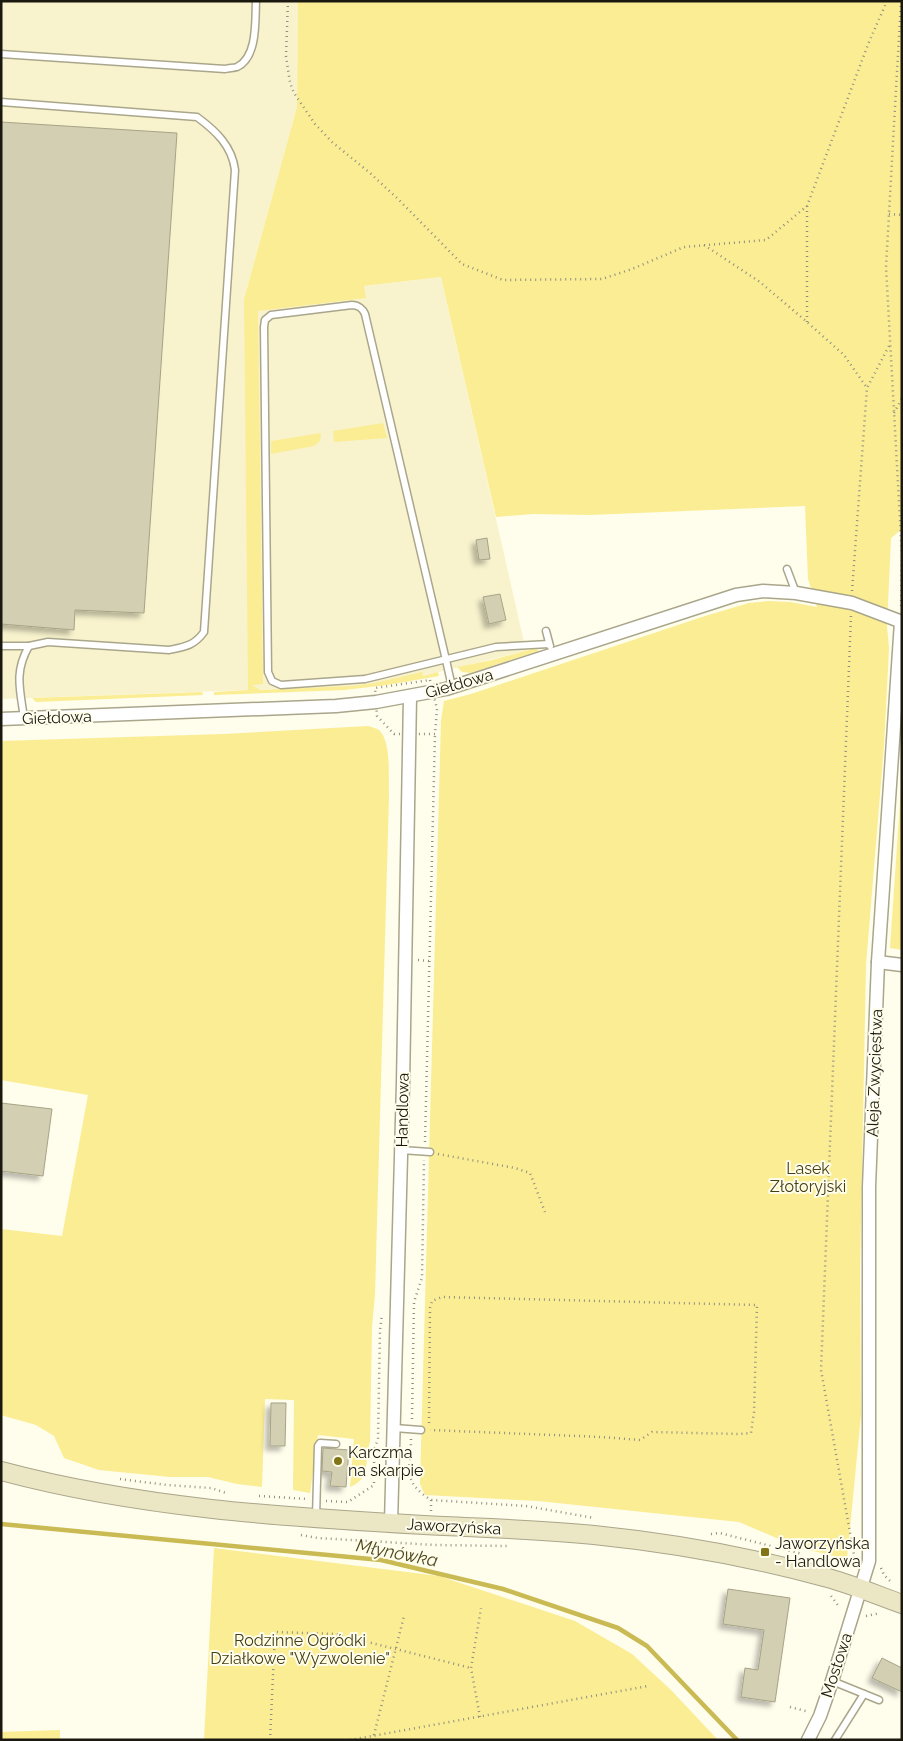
<svg xmlns="http://www.w3.org/2000/svg" width="903" height="1741" viewBox="0 0 903 1741" font-family="Raleway,sans-serif">
<style>
.built{fill:#f8f3cd}
.green{fill:#fbed93}
.lines{fill:none;stroke-linecap:round;stroke-linejoin:round}
.stream{stroke:#c9ba53;stroke-width:4.5}
.building{fill:#d3cfb2;stroke:#a7a387;filter:url(#shadow)}
.lane-casing{stroke:#aaa68b;stroke-width:9}
.street-casing{stroke:#aaa68b;stroke-width:15}
.secondary-casing{stroke:#aaa68b;stroke-width:20}
.path{stroke:#918f81;stroke-width:2.5;stroke-dasharray:1 4;stroke-linecap:butt}
.lane{stroke:#fff;stroke-width:6}
.street{stroke:#fff;stroke-width:12}
.secondary{stroke:#ebe6c3;stroke-width:18}
.poi-dot{fill:#827518;stroke:#fffdeb;stroke-width:2}
.labels{text-anchor:middle;stroke-width:4;stroke-linejoin:round;paint-order:stroke}
.street-label{font-size:16px;fill:#1b190f;stroke:#fffdeb}
.park-label{font-size:16px;fill:#443e13;stroke:#fffdeb}
.poi-label{font-size:16px;fill:#1b190f;stroke:#fffdeb;text-anchor:start}
.water-label{font-size:18px;font-style:italic;fill:#4f491e;stroke:#fffdeb}
</style>
<defs>
<filter id="shadow"><feDropShadow dx="-4.5" dy="4.5" stdDeviation="2.5" flood-color="#0004"/></filter>
</defs>
<rect width="100%" height="100%" fill="#fffdeb"/>
<polygon class="built" points="1,1 298,1 297,107 244,299 247,300 441,277 526,651 401,681 362,686 322,689 248,690 1,699"/>
<g class="green">
<polygon points="298,1 902,1 902,529 891,538 887,626 889,648 884,746 866,965 860,1271 861,1415 847,1559 800,1548 739,1522 538,1501 425,1495 420,1484 441,721 444,701 471,694 705,616 749,603 768,601 790,602 817,607 808,579 805,506 590,515 533,514 496,517 441,277 364,286 366,298 258,311 263,684 252,685 260,690 352,686 375,683 422,672 423,676 438,672 439,676 387,685 344,690 214,695 214,692 248,690 244,299 297,107"/>
<polygon points="383,423 387,438 334,442 333,431"/>
<polygon points="321,433 320,441 314,446 271,454 271,441"/>
<polygon points="536,648 539,651 470,673 462,672 457,667 492,660"/>
<polygon points="202,692 203,695 36,702 32,698"/>
<path d="M368,726C371,727 376,728 379,730C392,742 388,779 389,796L375,1294L372,1327L370,1442C364,1460 372,1478 350,1487L354,1439L318,1435L310,1493L293,1490L294,1400L265,1399L262,1487L237,1484L208,1477H170L99,1470L64,1458L54,1436L36,1425L1,1415V1229L62,1236L88,1095L1,1080V741L223,734Z"/>
<polygon points="902,773 902,950 890,948"/>
<polygon points="214,1548 439,1576 575,1621 632,1654 671,1690 718,1740 204,1740"/>
<polygon points="60,1730 60,1740 1,1740 1,1732"/>
</g>
<g class="lines">
<polyline class="stream" points="1,1524 381,1560 503,1589 618,1628 647,1646 737,1740"/>
</g>
<g class="building">
<polygon points="1,122 177,133 144,613 75,610 74,630 1,624"/>
<polygon points="487,538 490,559 479,560 476,540"/>
<polygon points="500,594 506,620 489,624 483,597"/>
<polygon points="1,1103 52,1109 43,1176 1,1171"/>
<polygon points="271,1403 286,1403 285,1446 270,1446"/>
<polygon points="323,1448 349,1450 346,1487 330,1486 332,1472 322,1471"/>
<polygon points="728,1589 790,1598 775,1702 741,1697 745,1668 758,1670 764,1630 723,1624"/>
<polygon points="882,1658 902,1668 902,1692 872,1678"/>
</g>
<g class="lines">
<defs>
<g id="lane">
<path d="M1,54L225,69C229,68 234,68 237,67C258,57 255,20 256,1"/>
<path d="M1,102L197,117C216,131 232,146 235,170L204,632C194,646 184,647 169,650L48,642L29,646C14,672 20,689 24,718"/>
<polyline points="787,569 796,593"/>
<polyline points="546,631 550,646"/>
<polyline points="1,646 29,646"/>
<path d="M452,687L446,660L365,314C363,309 358,305 352,305L271,315L265,320L264,327L268,672L272,681L281,685L365,679L496,647L549,644"/>
<polyline points="401,1150 430,1152"/>
<polyline points="394,1428 421,1430"/>
<polyline points="316,1517 318,1446 320,1443 336,1444"/>
<polyline points="832,1681 879,1700"/>
<polyline points="835,1740 864,1694"/>
</g>
<g id="street">
<polyline points="1,719 336,706 376,702 446,689 736,595 763,591 796,593 852,603 902,622"/>
<polyline points="878,962 902,965"/>
<polyline points="391,1523 403,1083 410,697"/>
<polyline points="808,1740 820,1716 832,1681 869,1561 869,1187 878,962 901,622"/>
</g>
<path id="secondary" d="M1,1471C139,1508 282,1517 424,1525C481,1528 537,1529 594,1535C673,1543 751,1557 828,1578C853,1585 877,1595 902,1604"/>
</defs>
<use href="#lane" class="lane-casing"/>
<use href="#street" class="street-casing"/>
<use href="#secondary" class="secondary-casing"/>
<g class="path">
<polyline points="288,1 286,56 290,83 294,93 315,124 332,142 370,173 398,199 462,264 503,280 602,279 632,269 684,247 766,240 807,206 869,42 887,1"/>
<polyline points="901,1 886,267 902,556 901,609"/>
<polyline points="889,214 902,215"/>
<polyline points="704,245 760,282 807,322 844,355 867,388"/>
<polyline points="807,322 807,206"/>
<polyline points="894,413 902,398"/>
<polyline points="852,591 867,388 889,346"/>
<polyline points="851,616 821,1370 854,1555"/>
<polygon points="430,680 437,709 435,734 394,734 377,716 375,688"/>
<polyline points="418,960 429,961"/>
<polyline points="425,1142 435,734"/>
<polyline points="438,1154 515,1168 530,1173 545,1212"/>
<polyline points="412,1419 414,1302 422,1278 424,1160"/>
<polyline points="429,1423 430,1308 432,1301 442,1297 757,1305 754,1412 751,1433 739,1434 652,1432 640,1440 602,1437 430,1430"/>
<path d="M411,1439C411,1469 401,1481 431,1500L526,1506L594,1518"/>
<polyline points="120,1479 167,1485 211,1488 226,1493"/>
<polyline points="259,1496 308,1499"/>
<polyline points="326,1501 348,1502 374,1485 374,1450 378,1439 380,1330 382,1314"/>
<polyline points="431,1511 431,1500"/>
<polyline points="711,1534 720,1533 802,1554"/>
<polyline points="301,1535 318,1538 435,1545 507,1546"/>
<polyline points="881,1568 884,1575 890,1581"/>
<polyline points="831,1596 840,1608"/>
<polyline points="866,1616 880,1613"/>
<polyline points="790,1707 809,1712"/>
<polyline points="480,1717 471,1668 481,1608"/>
<polyline points="270,1740 275,1632 336,1634 471,1668"/>
<polyline points="350,1740 648,1686"/>
<polyline points="375,1740 374,1735 404,1616"/>
</g>
<use href="#lane" class="lane"/>
<use href="#street" class="street"/>
<use href="#secondary" class="secondary"/>
</g>
<g class="poi-dot">
<circle cx="338" cy="1461" r="5"/>
<rect x="760" y="1547" width="10" height="10" rx="2.5"/>
</g>
<g class="labels">
<g class="street-label">
<text transform="translate(459 683) rotate(-16)" y="6">Giełdowa</text>
<text transform="translate(57 717) rotate(-2)" y="6">Giełdowa</text>
<text transform="translate(874 1073) rotate(-88)" y="6">Aleja Zwycięstwa</text>
<text transform="translate(402 1110) rotate(-89)" y="6">Handlowa</text>
<text transform="translate(454 1526) rotate(3)" y="6">Jaworzyńska</text>
<text transform="translate(836 1665) rotate(-72)" y="6">Mostowa</text>
</g>
<g class="park-label">
<text x="808" y="1174">Lasek<tspan x="808" dy="18">Złotoryjski</tspan></text>
<text x="300" y="1646">Rodzinne Ogródki<tspan x="300" dy="18">Działkowe "Wyzwolenie"</tspan></text>
</g>
<g class="poi-label">
<text x="348" y="1458">Karczma<tspan x="348" dy="18">na skarpie</tspan></text>
<text x="775" y="1549">Jaworzyńska<tspan x="775" dy="18">- Handlowa</tspan></text>
</g>
<g class="water-label">
<text transform="translate(397 1553) rotate(11)" y="6">Młynówka</text>
</g>
</g>
<rect width="903" height="1741" fill="none" stroke="#1b190f" stroke-width="5"/>
</svg>
